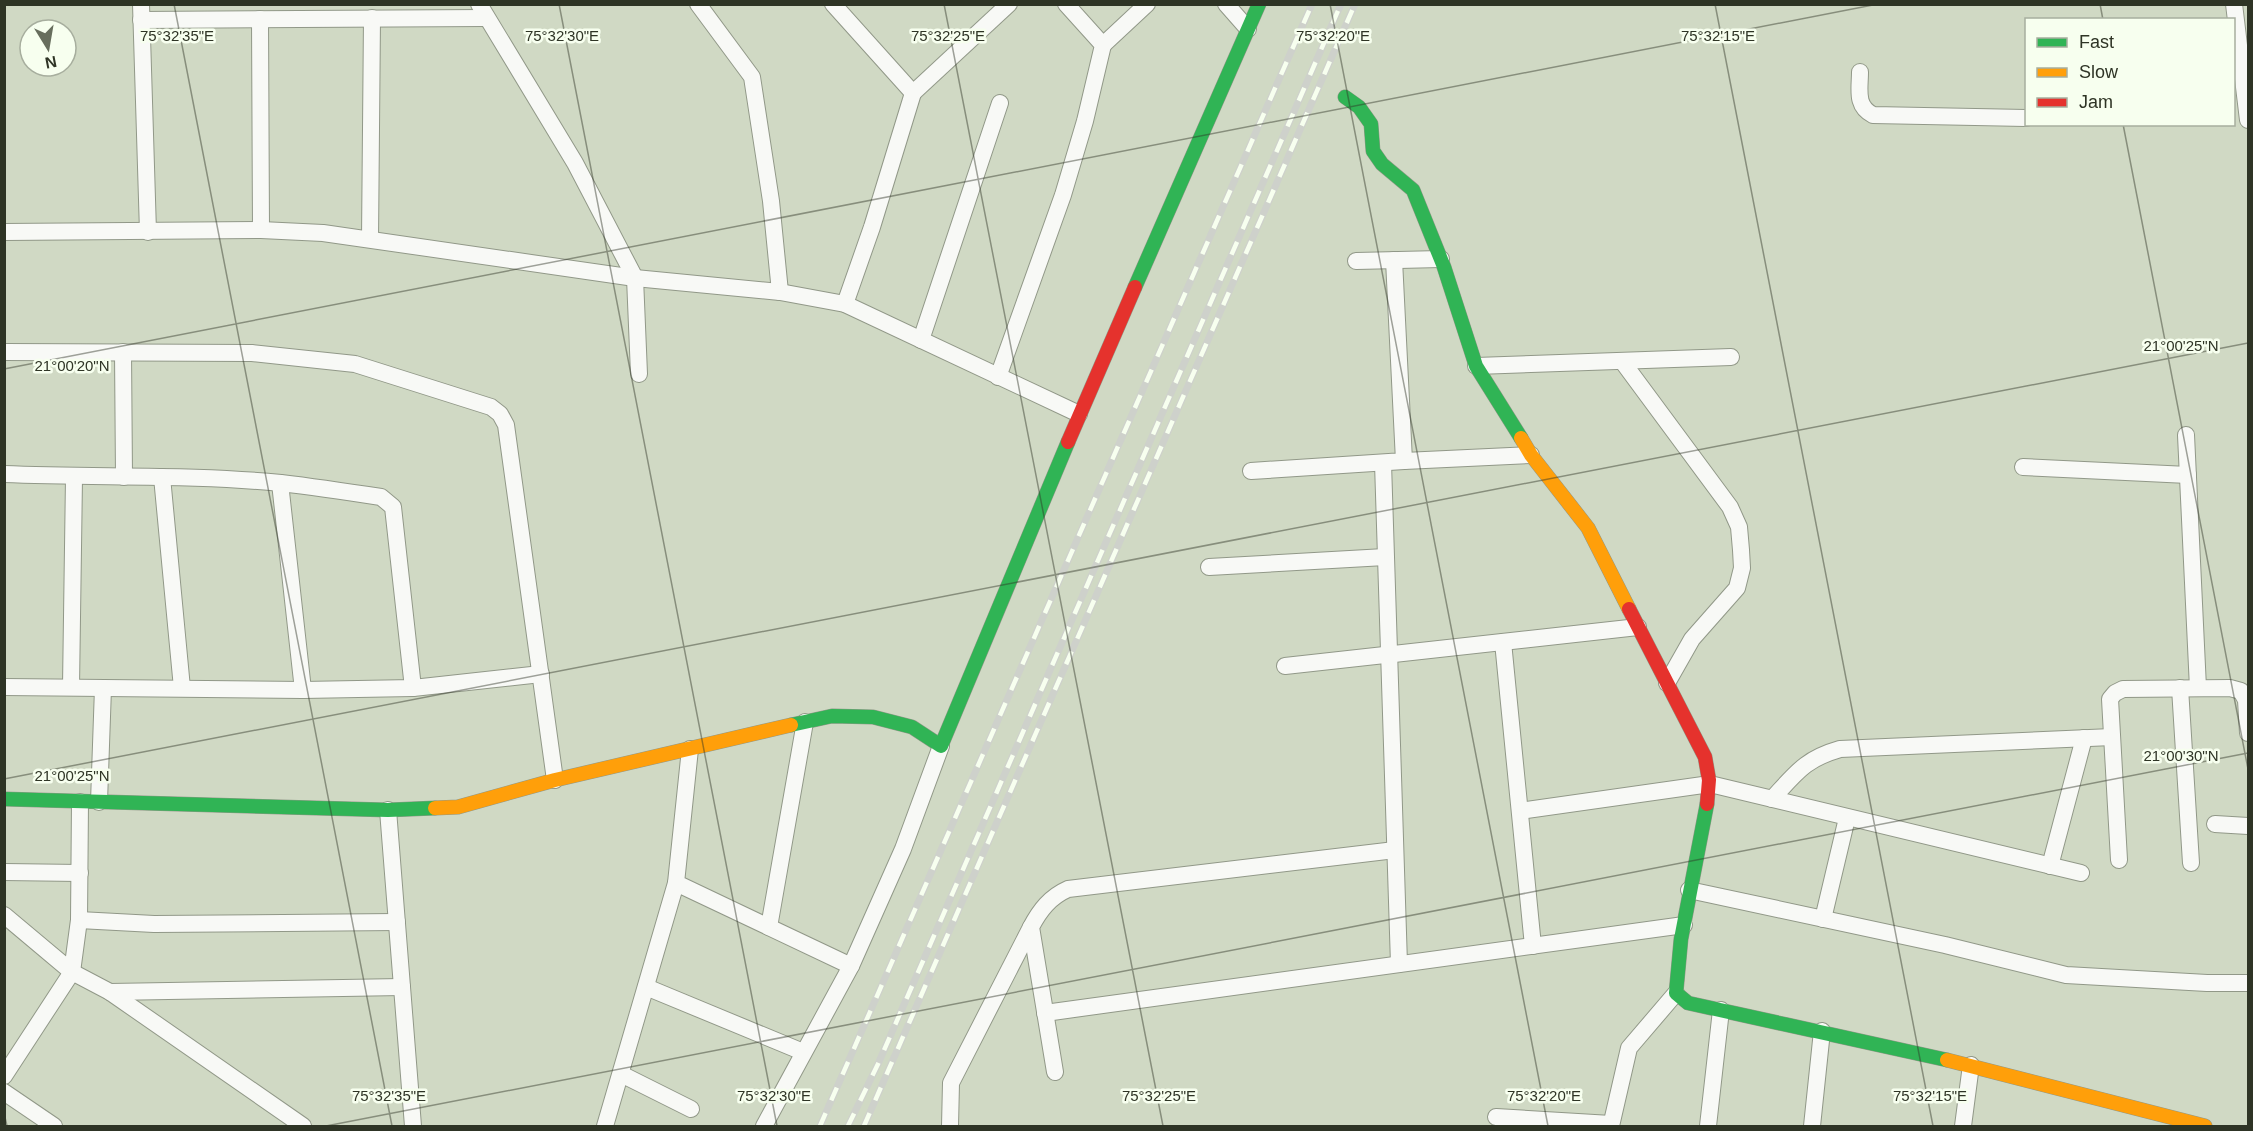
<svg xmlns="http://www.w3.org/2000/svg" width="2253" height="1131" viewBox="0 0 2253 1131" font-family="Arial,sans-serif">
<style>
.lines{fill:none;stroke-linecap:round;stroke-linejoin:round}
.street-casing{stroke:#919888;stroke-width:18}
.fast-casing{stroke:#919888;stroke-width:15}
.slow-casing{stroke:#919888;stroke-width:15}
.jam-casing{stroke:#919888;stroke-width:15}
.street{stroke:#f8f9f6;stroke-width:16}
.fast{stroke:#30b455;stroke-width:14}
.slow{stroke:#ff9f0a;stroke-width:14}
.jam{stroke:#e5322d;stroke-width:14}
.rail-casing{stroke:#ced1cb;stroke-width:7}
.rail{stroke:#f7ffef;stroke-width:4.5;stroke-dasharray:14;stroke-linecap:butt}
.ticks{fill:none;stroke:#2e3425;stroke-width:1.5;stroke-opacity:0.45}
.ticks-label{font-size:15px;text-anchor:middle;fill:#2e3425;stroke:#f7ffef;stroke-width:5;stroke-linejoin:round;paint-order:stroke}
</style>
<rect width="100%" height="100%" fill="#d0d9c4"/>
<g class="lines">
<defs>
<g id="street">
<polyline points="141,4 148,232"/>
<polyline points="479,4 575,163 635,278 639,374"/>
<polyline points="698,4 752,77 771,201 780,292"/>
<polyline points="833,4 913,93 872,227 845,304"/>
<polyline points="1226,4 1248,29"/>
<polyline points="2234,4 2248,120"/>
<polyline points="260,19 261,230"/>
<polyline points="141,20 486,18"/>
<polyline points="1103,45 1147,4"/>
<path d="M1860,72C1860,89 1855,106 1873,115L2026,118"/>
<polyline points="913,93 1009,4"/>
<polyline points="4,232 261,230 323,233 635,278 780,292 845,304 1079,414"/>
<polyline points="370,239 372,18"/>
<polyline points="1356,261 1441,259"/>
<polyline points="921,340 1000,103"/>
<polyline points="4,352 252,353 355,364 491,407 500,414 506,425 555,780"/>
<polyline points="123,352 124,477"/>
<polyline points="1622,361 1730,507 1739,527 1741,550 1742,568 1737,588 1692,639 1667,683"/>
<polyline points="1476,366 1731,357"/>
<polyline points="998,377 1063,195 1085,121 1103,45 1066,4"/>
<polyline points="2186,435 2198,688"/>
<polyline points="1404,461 1531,455"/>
<polyline points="1383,463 1399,964"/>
<polyline points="2023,467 2188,475"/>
<polyline points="1251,471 1404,461 1394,260"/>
<path d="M4,474C96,478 189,474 281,483C314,487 348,492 381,497L393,507L413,688"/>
<polyline points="162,477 182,688"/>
<polyline points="280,483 303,690"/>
<polyline points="1209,567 1385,557"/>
<polyline points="1503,642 1533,946"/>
<polyline points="1285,666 1638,627"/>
<polyline points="4,687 303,690 413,688 541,674"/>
<polyline points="71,687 74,478"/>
<polyline points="2180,688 2191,863"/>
<polyline points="690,749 676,883 851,966"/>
<path d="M1772,799C1796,773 1805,759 1840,749L2112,737"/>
<polyline points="99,802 103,688"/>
<polyline points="388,810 413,1126"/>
<polyline points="1520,811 1710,784 2081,873"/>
<polyline points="2215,824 2248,826"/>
<polyline points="2119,860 2110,699 2115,693 2123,689 2230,688 2241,691 2246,700 2248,733"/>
<polyline points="2050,866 2084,738"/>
<polyline points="4,872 80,873"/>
<polyline points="1689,890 1945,945 2066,975 2207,983 2248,983"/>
<polyline points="4,915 72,972 110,992 303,1126"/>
<polyline points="1823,919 1847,818"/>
<polyline points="79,920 154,924 397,922"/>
<polyline points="769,927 805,722"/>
<polyline points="646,987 803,1052"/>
<polyline points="110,992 402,987"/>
<polyline points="1045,1013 1684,925"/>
<path d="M1055,1072L1031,927C1040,910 1050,897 1068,889L1395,850"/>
<polyline points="621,1074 691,1109"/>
<polyline points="4,1076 72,972 79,920 80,802"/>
<polyline points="4,1092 54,1126"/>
<polyline points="1496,1117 1611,1124"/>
<polyline points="605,1126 676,883"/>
<polyline points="764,1126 851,966 903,849 941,746"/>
<polyline points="950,1126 951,1083 1031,927"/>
<polyline points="1611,1126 1629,1048 1676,993"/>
<polyline points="1708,1126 1721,1010"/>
<polyline points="1812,1126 1822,1031"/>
<polyline points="1963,1126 1971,1065"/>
</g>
<g id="fast">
<polyline points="1345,97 1359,107 1371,124 1373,151 1382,164 1413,190 1444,267 1476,366 1521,438"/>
<polyline points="1135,287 1259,4"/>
<polyline points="791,725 832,716 873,717 912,727 941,746 1068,442"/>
<polyline points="4,799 388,810 435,808"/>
<polyline points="1707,804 1681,939 1676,993 1688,1003 1947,1060"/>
</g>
<g id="slow">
<polyline points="1521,438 1531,455 1588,528 1629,609"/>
<polyline points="435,808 458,807 555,780 791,725"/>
<polyline points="1947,1060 2205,1126"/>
</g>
<g id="jam">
<polyline points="1068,442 1135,287"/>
<polyline points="1629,609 1705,757 1709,780 1707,804"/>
</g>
</defs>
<use href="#street" class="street-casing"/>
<use href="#fast" class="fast-casing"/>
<use href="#slow" class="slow-casing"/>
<use href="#jam" class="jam-casing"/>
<use href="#street" class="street"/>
<use href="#fast" class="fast"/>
<use href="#slow" class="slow"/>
<use href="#jam" class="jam"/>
<defs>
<g id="rail">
<polyline points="820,1126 1312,4"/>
<polyline points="848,1126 878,1064 1341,4"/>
<polyline points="864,1126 1355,4"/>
</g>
</defs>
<use href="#rail" class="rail-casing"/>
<use href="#rail" class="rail"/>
</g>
<path class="ticks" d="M174,4L392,1126M559,4L777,1126M944,4L1163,1126M1330,4L1548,1126M1715,4L1933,1126M2100,4L2103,20M2123,124L2248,769M4,369L1878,4M4,779L2248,343M4,1113L7,1126M326,1126L2248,753"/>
<g class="ticks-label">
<text x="177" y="41">75°32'35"E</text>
<text x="562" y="41">75°32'30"E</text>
<text x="948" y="41">75°32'25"E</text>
<text x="1333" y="41">75°32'20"E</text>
<text x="1718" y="41">75°32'15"E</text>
<text x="2181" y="351">21°00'25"N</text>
<text x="72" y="371">21°00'20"N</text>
<text x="2181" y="761">21°00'30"N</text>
<text x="72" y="781">21°00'25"N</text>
<text x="389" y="1101">75°32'35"E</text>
<text x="774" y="1101">75°32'30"E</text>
<text x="1159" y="1101">75°32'25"E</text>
<text x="1544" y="1101">75°32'20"E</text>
<text x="1930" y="1101">75°32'15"E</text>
</g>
<rect width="2253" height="1131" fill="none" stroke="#2e3425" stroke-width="12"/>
<rect x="2025" y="18" width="210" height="108" fill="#f7ffef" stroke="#a7ae9e" stroke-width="1.5"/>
<rect x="2037" y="38" width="30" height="9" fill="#30b455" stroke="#a7ae9e" stroke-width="1.5"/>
<text x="2079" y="48" font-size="18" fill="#2e3425">Fast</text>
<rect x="2037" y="68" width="30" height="9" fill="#ff9f0a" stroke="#a7ae9e" stroke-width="1.5"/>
<text x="2079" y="78" font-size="18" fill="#2e3425">Slow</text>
<rect x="2037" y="98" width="30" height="9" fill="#e5322d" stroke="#a7ae9e" stroke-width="1.5"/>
<text x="2079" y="108" font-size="18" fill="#2e3425">Jam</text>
<g transform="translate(48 48) rotate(169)"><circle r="28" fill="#f7ffef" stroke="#a7ae9e" stroke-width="1.5"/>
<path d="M0-4.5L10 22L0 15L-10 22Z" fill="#676e5d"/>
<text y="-9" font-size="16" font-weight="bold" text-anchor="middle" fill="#2e3425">N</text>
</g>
</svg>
